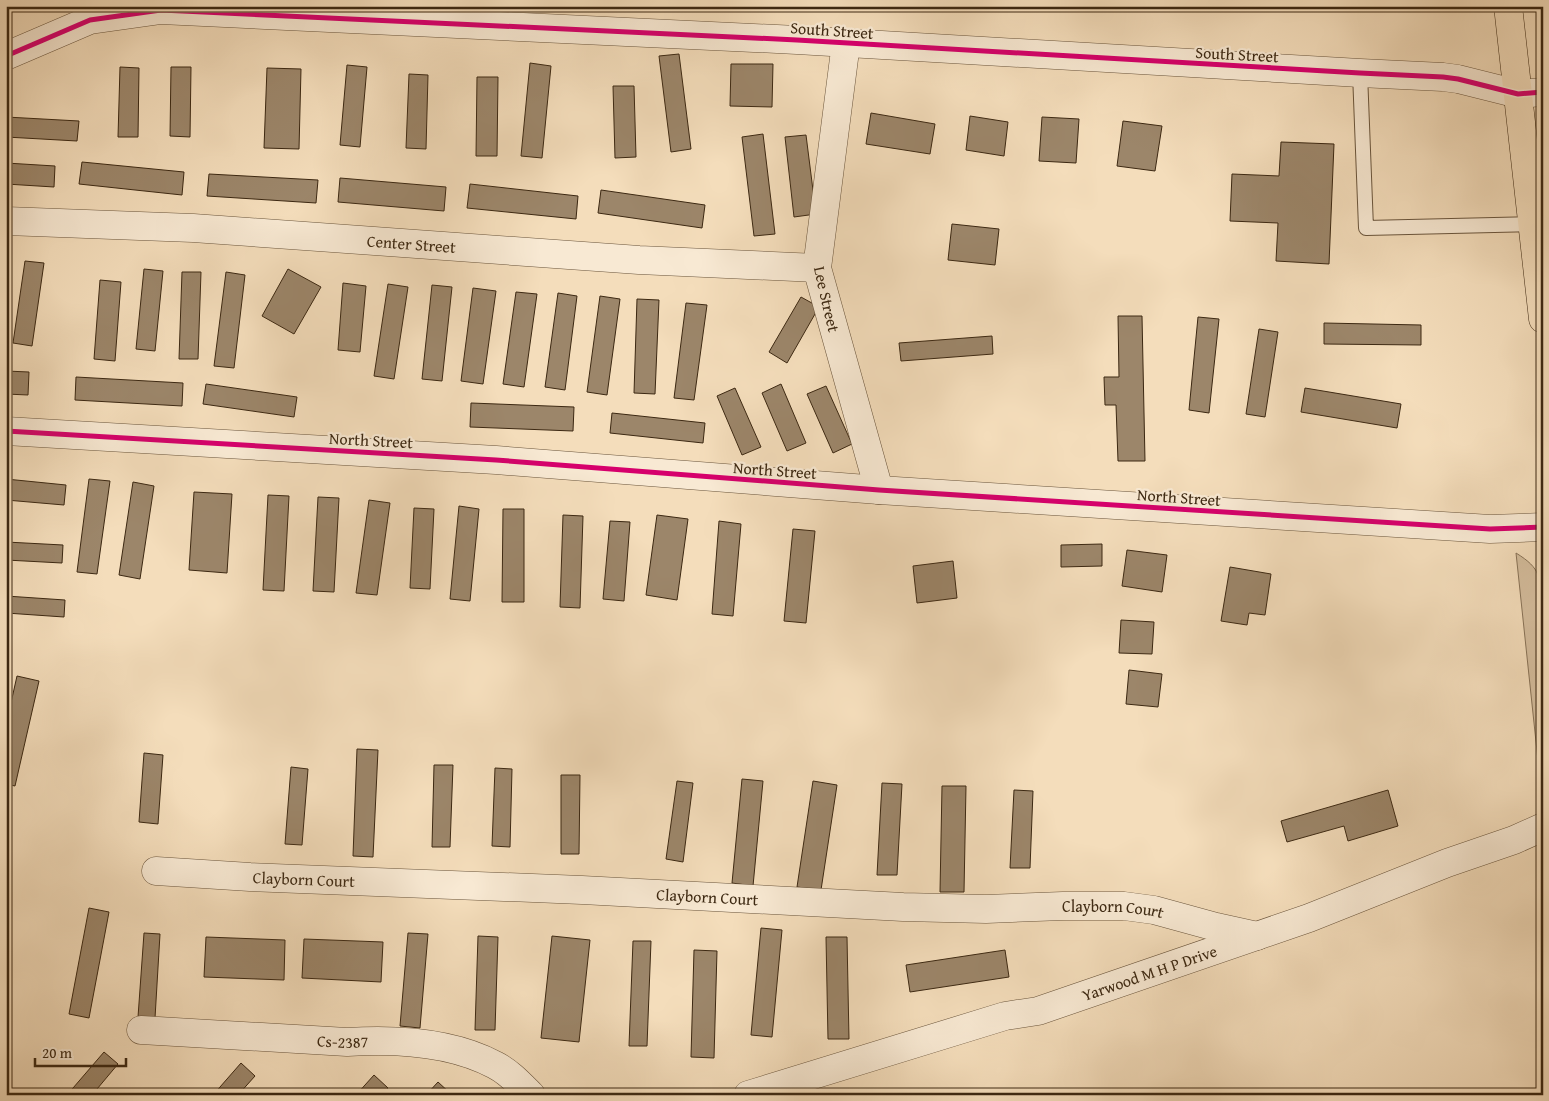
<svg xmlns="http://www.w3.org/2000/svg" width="1549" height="1101" viewBox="0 0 1549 1101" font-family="'Gentium Book Plus',serif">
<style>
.green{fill:#d5be9e;stroke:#887358}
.building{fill:#9c866a;stroke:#3c2812}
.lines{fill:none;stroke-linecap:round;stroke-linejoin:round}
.service-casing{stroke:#6a553c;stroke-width:16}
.minor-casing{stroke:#6a553c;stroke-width:29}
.trunk-casing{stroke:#3c2812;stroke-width:29}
.service{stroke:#f8e9d3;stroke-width:14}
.minor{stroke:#f8e9d3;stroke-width:28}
.trunk{stroke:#f4ddbb;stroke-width:28}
.cycleway-casing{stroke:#f8e9d3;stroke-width:8}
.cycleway{stroke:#d6006c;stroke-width:5}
.labels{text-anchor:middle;stroke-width:4.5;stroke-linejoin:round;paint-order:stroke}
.street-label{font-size:16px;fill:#3c2812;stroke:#f8e9d3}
</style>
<rect width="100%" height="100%" fill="#f4ddbb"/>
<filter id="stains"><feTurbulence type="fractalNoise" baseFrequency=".004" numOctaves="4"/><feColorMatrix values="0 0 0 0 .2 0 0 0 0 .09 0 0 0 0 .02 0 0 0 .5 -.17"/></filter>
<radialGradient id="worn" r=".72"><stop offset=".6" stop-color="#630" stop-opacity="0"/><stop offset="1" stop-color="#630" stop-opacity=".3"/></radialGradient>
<path class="green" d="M1516,553C1542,569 1539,577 1543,604V809L1540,811L1541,789Z"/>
<g class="building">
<polygon points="679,54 691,149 671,152 659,56"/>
<polygon points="530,63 551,66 542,158 521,156"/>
<polygon points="731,64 773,64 772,107 730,106"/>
<polygon points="347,65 367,67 360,147 340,145"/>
<polygon points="120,67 139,68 138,137 118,137"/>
<polygon points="171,67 191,67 190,137 170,136"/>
<polygon points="267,68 301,69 299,149 264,148"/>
<polygon points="409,74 428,75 426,149 406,148"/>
<polygon points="477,77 498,77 497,156 476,156"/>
<polygon points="613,86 634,86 636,157 615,158"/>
<polygon points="871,113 935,124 930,154 866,144"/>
<polygon points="970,116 1008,122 1004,156 966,150"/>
<polygon points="6,117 79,121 77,141 6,137"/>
<polygon points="1042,117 1079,119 1076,163 1039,161"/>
<polygon points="1123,121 1162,126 1155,171 1117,166"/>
<polygon points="763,134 775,234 754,236 742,137"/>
<polygon points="806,135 816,214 794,217 785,137"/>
<polygon points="1281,142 1334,144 1329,264 1276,261 1278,223 1230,221 1232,174 1279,176"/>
<polygon points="82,162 184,172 182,195 79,184"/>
<polygon points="6,163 55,166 54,187 6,184"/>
<polygon points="209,174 318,180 316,203 207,196"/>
<polygon points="340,178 446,187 444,211 338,202"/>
<polygon points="470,184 578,196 576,219 467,208"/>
<polygon points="601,190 705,205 702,228 598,213"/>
<polygon points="952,224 999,229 995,265 948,260"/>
<polygon points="25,261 44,263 32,346 13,343"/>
<polygon points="144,269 163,271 155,351 136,349"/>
<polygon points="288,269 321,287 294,334 262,316"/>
<polygon points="182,272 201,272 198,359 179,359"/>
<polygon points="226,272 245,275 234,368 214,366"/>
<polygon points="100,280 121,282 115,361 94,359"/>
<polygon points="343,283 366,286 360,352 338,350"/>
<polygon points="388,284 408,287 394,379 374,376"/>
<polygon points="432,285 452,287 442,381 422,379"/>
<polygon points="473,288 496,291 483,384 461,381"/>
<polygon points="516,292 537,294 524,387 503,384"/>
<polygon points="558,293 577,296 565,390 545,387"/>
<polygon points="600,296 620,299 607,395 587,392"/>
<polygon points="801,297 819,307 787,363 769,352"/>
<polygon points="637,299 659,300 655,394 634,393"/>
<polygon points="686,303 707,305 694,400 674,398"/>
<polygon points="1118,316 1142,316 1145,461 1118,461 1116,405 1105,405 1104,377 1119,377"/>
<polygon points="1198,317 1219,319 1209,413 1189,410"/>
<polygon points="1324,323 1421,325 1421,345 1324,344"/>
<polygon points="1259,329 1278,332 1265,417 1246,414"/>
<polygon points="992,336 993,354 901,361 899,343"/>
<polygon points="6,371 29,372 28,395 6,394"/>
<polygon points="76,377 183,383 182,406 75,400"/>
<polygon points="206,384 297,397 294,417 203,404"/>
<polygon points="781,384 806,443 787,451 762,393"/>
<polygon points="826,386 852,444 833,453 807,394"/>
<polygon points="735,388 761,447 742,455 717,396"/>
<polygon points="1305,388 1401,404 1397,428 1301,412"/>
<polygon points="471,403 574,407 573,431 470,427"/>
<polygon points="612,413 705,423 703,443 610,433"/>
<polygon points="6,479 66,485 64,505 6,500"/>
<polygon points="89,479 110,481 97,574 77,572"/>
<polygon points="133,482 154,486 140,579 119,575"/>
<polygon points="194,492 232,494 227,573 189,570"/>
<polygon points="268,495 289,496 284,591 263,590"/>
<polygon points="318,497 339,498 334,592 313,591"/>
<polygon points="369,500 390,503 377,595 356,593"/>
<polygon points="459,506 479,509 470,601 450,599"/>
<polygon points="414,508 434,509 430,589 410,588"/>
<polygon points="503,509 524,509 524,602 502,602"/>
<polygon points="563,515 583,516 580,608 560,607"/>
<polygon points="657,515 688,519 677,600 646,595"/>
<polygon points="610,521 630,522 624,601 603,599"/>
<polygon points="719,521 741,524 733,616 712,614"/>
<polygon points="793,529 815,531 806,623 784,621"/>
<polygon points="6,542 63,545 62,563 6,560"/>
<polygon points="1102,544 1102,566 1061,567 1061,545"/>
<polygon points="1127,550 1167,555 1162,592 1122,586"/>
<polygon points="953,561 957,598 917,603 913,566"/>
<polygon points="1230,567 1271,574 1265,615 1249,613 1247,625 1221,621"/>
<polygon points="6,596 65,600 64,617 6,613"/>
<polygon points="1121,620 1154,622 1152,654 1119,653"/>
<polygon points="1129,670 1162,674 1158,707 1126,704"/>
<polygon points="17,676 39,681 15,786 6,784 6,725"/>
<polygon points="357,749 378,750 373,857 353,856"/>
<polygon points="144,753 163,755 158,824 139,822"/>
<polygon points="434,765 453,765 450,847 432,847"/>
<polygon points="291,767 308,769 302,845 285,844"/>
<polygon points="495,768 512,769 510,847 492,846"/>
<polygon points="561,775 580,775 579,854 561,854"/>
<polygon points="742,779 763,781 753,886 732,883"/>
<polygon points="677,781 693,783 683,862 666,859"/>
<polygon points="813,781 837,785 821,890 797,887"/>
<polygon points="882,783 902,784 897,875 877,875"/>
<polygon points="942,786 966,786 964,892 940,892"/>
<polygon points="1014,790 1033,791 1030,868 1010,868"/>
<polygon points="1388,790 1398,826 1348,841 1344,826 1287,842 1281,821"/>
<polygon points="89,908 109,912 89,1018 69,1014"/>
<polygon points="761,928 782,930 772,1037 751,1035"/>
<polygon points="144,933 160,934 155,1018 138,1017"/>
<polygon points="408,933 428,934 420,1028 400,1026"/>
<polygon points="478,936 498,937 495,1030 475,1030"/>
<polygon points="552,936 590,940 579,1042 541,1038"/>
<polygon points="206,937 285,940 284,980 204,977"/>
<polygon points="826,937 847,937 849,1039 828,1039"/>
<polygon points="304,939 383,942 381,982 302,978"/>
<polygon points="633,941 651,941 647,1046 629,1046"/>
<polygon points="694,950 717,951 714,1058 691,1057"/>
<polygon points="1005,950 1009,977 910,992 906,965"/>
<polygon points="104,1052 118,1064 92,1095 67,1095"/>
<polygon points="241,1063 255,1076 238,1095 213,1095"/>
<polygon points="374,1075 388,1088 382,1095 356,1095"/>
<polygon points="438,1082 451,1094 450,1095 426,1095"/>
</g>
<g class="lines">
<defs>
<polyline id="service" points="1360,73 1366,228 1532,224"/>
<g id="minor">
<polyline points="846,43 817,268 879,490"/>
<polyline points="6,56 90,20 161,10 797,40 1360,73 1443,77 1458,79 1518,94 1543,92"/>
<path id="s1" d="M6,221L193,228L639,260L817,268"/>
<polyline points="6,431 496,460 879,490 1490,529 1543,527"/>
<path id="s2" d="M156,871L250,877L582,890L903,907L986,909L1063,906H1124L1154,910L1216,927L1257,936"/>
<path id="s3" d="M141,1030L347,1042C394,1039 452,1042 495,1065C509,1072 520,1084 531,1095"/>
<path id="s4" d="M748,1095L1005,1016L1038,1011L1309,918L1447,863L1514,840L1543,827"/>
</g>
<polyline id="trunk" points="1508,6 1543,319"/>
</defs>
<use href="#service" class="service-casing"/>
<use href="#minor" class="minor-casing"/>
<use href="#trunk" class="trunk-casing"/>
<use href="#service" class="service"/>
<use href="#minor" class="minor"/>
<use href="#trunk" class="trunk"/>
<defs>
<g id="cycleway">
<polyline points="6,56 90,20 161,10 797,40 1360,73 1443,77 1458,79 1518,94 1543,92"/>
<polyline points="6,431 496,460 879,490 1490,529 1543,527"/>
</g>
</defs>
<use href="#cycleway" class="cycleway-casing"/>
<use href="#cycleway" class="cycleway"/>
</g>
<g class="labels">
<g class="street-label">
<text transform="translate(832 30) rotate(4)" y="6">South Street</text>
<text transform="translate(1237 54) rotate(3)" y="6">South Street</text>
<text dy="6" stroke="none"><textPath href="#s1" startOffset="406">Center Street</textPath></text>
<text transform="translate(827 299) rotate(77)" y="6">Lee Street</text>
<text transform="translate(371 440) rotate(3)" y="6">North Street</text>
<text transform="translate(775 470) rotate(4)" y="6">North Street</text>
<text transform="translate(1179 497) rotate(4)" y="6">North Street</text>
<text dy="6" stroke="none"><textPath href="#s2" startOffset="148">Clayborn Court</textPath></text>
<text dy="6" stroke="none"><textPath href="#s2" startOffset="552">Clayborn Court</textPath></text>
<text dy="6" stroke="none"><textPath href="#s2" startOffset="958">Clayborn Court</textPath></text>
<text dy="6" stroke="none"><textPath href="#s4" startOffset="420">Yarwood M H P Drive</textPath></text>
<text dy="6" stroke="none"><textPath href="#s3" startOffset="202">Cs-2387</textPath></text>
</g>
</g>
<rect width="1549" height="1101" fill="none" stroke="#f4ddbb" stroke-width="25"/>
<rect x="8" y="8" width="1534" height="1086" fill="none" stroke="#3c2812" stroke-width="2.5"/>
<rect x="12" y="12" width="1524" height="1076" fill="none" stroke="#3c2812"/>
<path d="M35 1058v8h91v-8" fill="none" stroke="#3c2812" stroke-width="2.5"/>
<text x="42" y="1058" font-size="15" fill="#3c2812" stroke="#f8e9d3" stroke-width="4" paint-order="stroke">20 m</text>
<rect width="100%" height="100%" filter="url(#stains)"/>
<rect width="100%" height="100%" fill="url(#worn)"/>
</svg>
